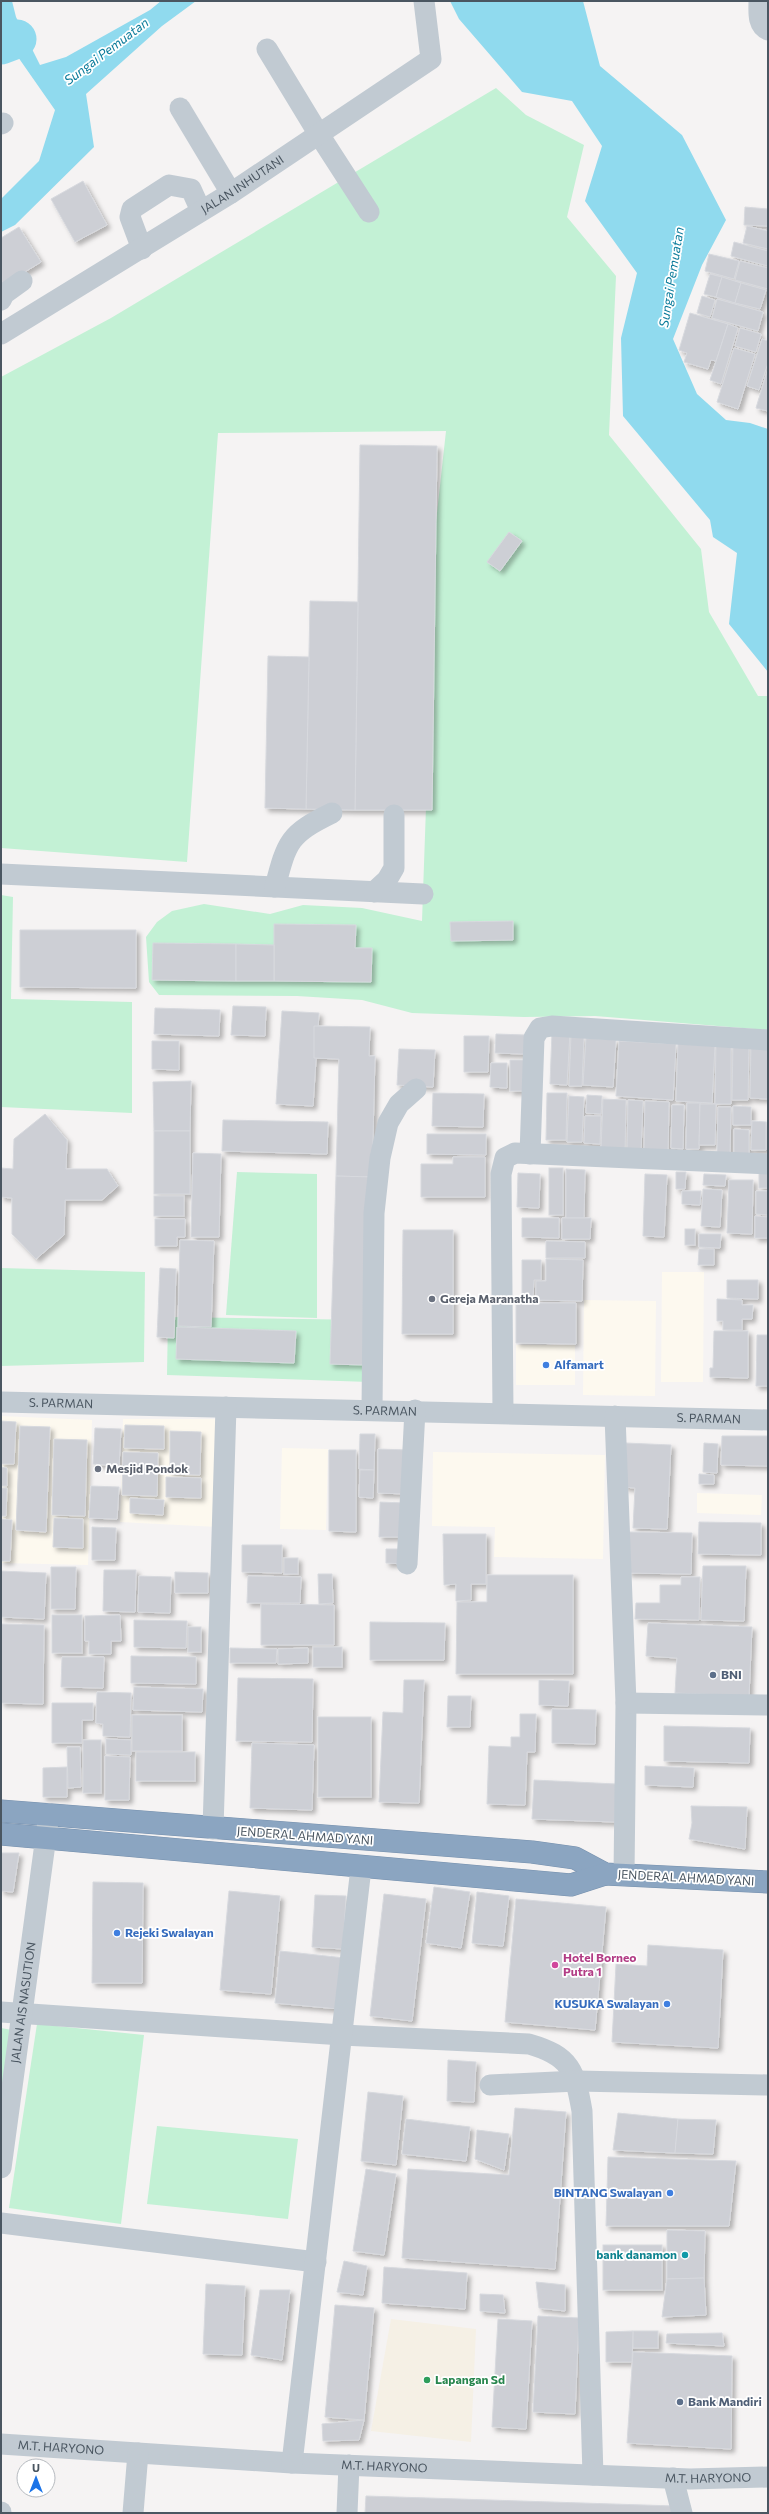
<svg xmlns="http://www.w3.org/2000/svg" width="769" height="2514" viewBox="0 0 769 2514" font-family="Commissioner,sans-serif">
<style>
.commercial{fill:#fdf9ef}
.green{fill:#c3f1d5}
.sand{fill:#f5f0e5}
.water{fill:#90daee}
.lines{fill:none;stroke-linecap:round;stroke-linejoin:round}
.river{stroke:#90daee;stroke-width:39}
.building{fill:#cdcfd5;stroke:#d7d9de;filter:url(#shadow)}
.highway-casing{stroke:#7690ad;stroke-width:23}
.minor{stroke:#c1cad2;stroke-width:21}
.highway{stroke:#8ba5c1;stroke-width:22}
.worship-dot{fill:#6b7280;stroke:#fff;stroke-width:1.5}
.shop-dot{fill:#3f7fe0;stroke:#fff;stroke-width:1.5}
.service-dot{fill:#5c6f8a;stroke:#fff;stroke-width:1.5}
.hotel-dot{fill:#d1479c;stroke:#fff;stroke-width:1.5}
.culture-dot{fill:#0f9aa8;stroke:#fff;stroke-width:1.5}
.leisure-dot{fill:#2e9e5b;stroke:#fff;stroke-width:1.5}
.labels{text-anchor:middle;stroke-width:3.5;stroke-linejoin:round;paint-order:stroke}
.street-label{font-size:12px;fill:#4a5661;stroke:#fff}
.worship-label{font-size:12px;font-weight:bold;fill:#5b616d;stroke:#fff;text-anchor:start}
.shop-label{font-size:12px;font-weight:bold;fill:#366cbe;stroke:#fff;text-anchor:start}
.service-label{font-size:12px;font-weight:bold;fill:#4e5e75;stroke:#fff;text-anchor:start}
.hotel-label{font-size:12px;font-weight:bold;fill:#b23c85;stroke:#fff;text-anchor:start}
.culture-label{font-size:12px;font-weight:bold;fill:#0d838f;stroke:#fff;text-anchor:end}
.leisure-label{font-size:12px;font-weight:bold;fill:#27864d;stroke:#fff;text-anchor:start}
.water-label{font-size:13px;font-style:italic;fill:#0c7c9b;stroke:#fff}
</style>
<defs>
<filter id="shadow"><feDropShadow dx="3.5" dy="3.5" stdDeviation="2" flood-color="#0004"/></filter>
</defs>
<rect width="100%" height="100%" fill="#f5f3f3"/>
<g class="commercial">
<polygon points="662,1272 704,1272 703,1382 661,1382"/>
<polygon points="584,1300 656,1301 655,1396 583,1395"/>
<rect x="516" y="1345" width="59" height="40"/>
<polygon points="1,1416 92,1420 88,1565 1,1563"/>
<polygon points="123,1419 218,1419 218,1527 120,1522"/>
<polygon points="282,1448 328,1449 326,1530 280,1529"/>
<polygon points="433,1452 605,1455 603,1559 494,1557 495,1527 432,1526"/>
<polygon points="697,1493 762,1495 761,1515 697,1513"/>
</g>
<g class="green">
<polygon points="496,88 526,115 584,145 567,217 616,276 609,435 701,549 709,612 758,696 768,696 768,1030 595,1016 524,1017 412,1013 362,1000 297,996 159,995 149,982 146,937 157,922 172,911 204,904 270,914 303,905 362,908 422,921 436,522 446,431 218,433 187,862 1,848 1,377 111,318"/>
<polygon points="1,895 13,897 11,999 132,1002 132,1113 1,1107"/>
<polygon points="237,1172 317,1174 317,1318 226,1315"/>
<polygon points="1,1268 145,1272 144,1362 1,1366"/>
<polygon points="168,1317 368,1320 369,1382 167,1375"/>
<polygon points="37,2024 144,2035 121,2224 9,2208"/>
<polygon points="1,2028 12,2030 1,2094"/>
<polygon points="157,2126 298,2139 288,2219 147,2204"/>
</g>
<polygon class="sand" points="391,2319 476,2329 471,2442 371,2431"/>
<g class="water">
<polygon points="1,1 12,1 16,17 40,65 66,57 150,10 161,1 196,1 162,26 86,94 94,147 15,225 1,232 1,199 39,161 55,110 11,47 1,27"/>
<polygon points="450,1 583,1 600,66 682,135 726,220 702,265 673,339 697,394 726,420 750,423 768,429 768,672 729,624 737,553 713,537 710,520 623,416 621,338 637,273 585,201 602,146 572,101 522,92 459,19"/>
</g>
<g class="lines">
<polyline class="river" points="1,45 17,39"/>
</g>
<g class="building">
<polygon points="83,181 107,225 75,242 51,199"/>
<polygon points="745,207 768,209 768,226 744,225"/>
<polygon points="747,226 768,231 768,249 743,243"/>
<polygon points="19,227 41,262 2,286 1,238"/>
<polygon points="734,242 768,251 768,266 731,256"/>
<polygon points="709,254 739,261 734,279 705,271"/>
<polygon points="740,261 768,268 768,289 735,280"/>
<polygon points="710,274 722,277 716,297 704,294"/>
<polygon points="722,277 741,283 735,303 716,297"/>
<polygon points="741,283 766,290 760,309 735,303"/>
<polygon points="702,296 715,300 710,317 697,313"/>
<polygon points="717,299 763,312 758,331 712,318"/>
<polygon points="690,313 728,324 716,361 711,360 708,369 684,362 687,353 679,350"/>
<polygon points="728,324 738,328 721,384 710,380"/>
<polygon points="740,328 761,334 756,352 735,346"/>
<polygon points="762,339 768,341 768,363 759,390 747,386"/>
<polygon points="734,348 755,354 738,409 717,402"/>
<polygon points="768,368 768,411 756,408"/>
<polygon points="360,445 437,446 432,810 355,810"/>
<polygon points="509,532 522,541 500,571 487,562"/>
<polygon points="310,601 358,602 355,810 306,809"/>
<polygon points="268,656 309,657 306,809 265,808"/>
<polygon points="513,921 513,940 451,941 450,922"/>
<polygon points="274,924 356,925 355,948 372,948 371,982 274,981"/>
<polygon points="20,930 136,930 136,988 20,987"/>
<polygon points="153,943 236,944 236,981 152,980"/>
<polygon points="236,944 274,945 274,981 236,981"/>
<polygon points="233,1006 266,1007 265,1036 231,1035"/>
<polygon points="155,1008 220,1010 219,1036 154,1034"/>
<polygon points="282,1011 319,1013 313,1106 276,1104"/>
<polygon points="314,1026 370,1027 369,1056 375,1056 372,1177 336,1176 339,1059 314,1058"/>
<polygon points="552,1031 570,1032 567,1085 550,1084"/>
<polygon points="496,1034 526,1035 525,1054 495,1053"/>
<polygon points="464,1036 489,1036 488,1072 464,1072"/>
<polygon points="571,1036 584,1036 582,1086 569,1086"/>
<polygon points="586,1038 616,1040 613,1087 583,1085"/>
<polygon points="152,1041 179,1041 179,1070 152,1069"/>
<polygon points="619,1041 676,1044 673,1100 616,1096"/>
<polygon points="678,1043 715,1045 712,1103 676,1101"/>
<polygon points="716,1044 731,1045 731,1104 715,1104"/>
<polygon points="733,1044 749,1044 748,1100 732,1100"/>
<polygon points="751,1045 768,1045 768,1099 750,1098"/>
<polygon points="399,1049 435,1050 433,1087 397,1085"/>
<rect x="510" y="1060" width="20" height="31"/>
<polygon points="491,1063 507,1063 507,1088 490,1087"/>
<polygon points="191,1081 190,1131 154,1131 153,1082"/>
<polygon points="433,1093 484,1094 483,1127 432,1126"/>
<polygon points="547,1093 567,1093 566,1140 546,1140"/>
<polygon points="587,1095 602,1096 601,1114 586,1113"/>
<polygon points="569,1096 584,1097 582,1142 567,1142"/>
<polygon points="603,1099 626,1100 625,1151 601,1150"/>
<polygon points="628,1100 643,1101 641,1151 627,1150"/>
<polygon points="645,1101 669,1102 668,1151 644,1151"/>
<polygon points="687,1103 700,1103 699,1149 686,1149"/>
<polygon points="700,1104 716,1104 715,1145 699,1145"/>
<polygon points="672,1105 684,1105 683,1149 671,1148"/>
<polygon points="733,1106 751,1107 751,1125 733,1125"/>
<polygon points="718,1107 731,1107 730,1153 717,1153"/>
<polygon points="45,1114 67,1140 66,1169 107,1169 118,1186 102,1200 65,1200 64,1235 36,1259 12,1234 12,1198 1,1197 1,1168 13,1169 14,1139"/>
<polygon points="585,1116 601,1116 600,1144 584,1143"/>
<polygon points="223,1120 328,1122 327,1154 222,1151"/>
<polygon points="752,1121 766,1122 766,1150 751,1150"/>
<rect x="767" y="1122" width="1" height="27"/>
<polygon points="734,1129 749,1130 749,1154 734,1154"/>
<rect x="154" y="1131" width="36" height="63"/>
<polygon points="427,1134 486,1134 486,1155 427,1154"/>
<polygon points="193,1153 221,1154 219,1237 191,1237"/>
<polygon points="453,1157 485,1157 485,1197 421,1197 421,1164 453,1164"/>
<rect x="549" y="1168" width="14" height="47"/>
<polygon points="566,1169 585,1170 584,1218 566,1218"/>
<rect x="759" y="1169" width="9" height="19"/>
<polygon points="676,1172 686,1172 685,1189 676,1189"/>
<polygon points="518,1173 540,1174 539,1208 517,1207"/>
<polygon points="645,1174 667,1175 664,1237 643,1236"/>
<polygon points="704,1174 726,1175 725,1186 703,1185"/>
<polygon points="336,1176 372,1177 367,1365 330,1364"/>
<polygon points="729,1180 753,1180 752,1234 727,1233"/>
<polygon points="703,1189 722,1190 720,1227 701,1226"/>
<polygon points="682,1191 701,1191 700,1205 682,1204"/>
<polygon points="756,1191 768,1191 768,1215 756,1214"/>
<rect x="154" y="1196" width="30" height="20"/>
<polygon points="755,1216 768,1217 768,1238 755,1238"/>
<polygon points="522,1218 559,1218 559,1238 522,1237"/>
<polygon points="562,1218 591,1218 590,1239 562,1239"/>
<polygon points="155,1219 185,1219 185,1237 177,1237 177,1246 155,1246"/>
<rect x="685" y="1229" width="10" height="16"/>
<polygon points="403,1230 453,1230 453,1334 402,1334"/>
<polygon points="699,1234 721,1234 720,1248 699,1247"/>
<polygon points="180,1240 214,1241 211,1327 178,1326"/>
<polygon points="546,1241 585,1242 585,1258 546,1258"/>
<polygon points="699,1249 714,1249 714,1265 698,1265"/>
<polygon points="546,1259 583,1260 582,1301 536,1300 536,1281 546,1281"/>
<polygon points="522,1260 541,1260 541,1280 534,1280 533,1296 522,1296"/>
<polygon points="160,1268 176,1269 174,1338 157,1337"/>
<polygon points="727,1280 758,1280 758,1299 727,1298"/>
<polygon points="717,1299 742,1300 742,1305 753,1305 752,1319 742,1319 742,1330 723,1330 723,1321 717,1321"/>
<polygon points="516,1303 576,1303 576,1344 516,1343"/>
<polygon points="177,1327 296,1331 294,1363 176,1359"/>
<polygon points="714,1331 748,1331 748,1378 710,1377 710,1368 713,1368"/>
<polygon points="757,1335 768,1335 768,1386 756,1386"/>
<polygon points="1,1421 16,1422 14,1464 1,1464"/>
<polygon points="125,1425 164,1426 164,1449 124,1448"/>
<polygon points="20,1426 50,1427 46,1532 16,1530"/>
<polygon points="95,1428 121,1429 119,1466 93,1464"/>
<polygon points="170,1431 201,1432 200,1475 170,1474"/>
<polygon points="360,1434 375,1434 374,1470 359,1469"/>
<polygon points="722,1436 768,1436 768,1466 721,1465"/>
<polygon points="54,1439 87,1440 85,1516 52,1515"/>
<polygon points="626,1443 671,1445 667,1529 633,1528 635,1488 624,1487"/>
<polygon points="704,1443 718,1444 717,1473 703,1472"/>
<polygon points="378,1449 409,1450 408,1494 378,1493"/>
<polygon points="329,1450 356,1450 356,1532 329,1531"/>
<polygon points="123,1452 158,1453 157,1496 122,1495"/>
<polygon points="1,1467 7,1468 7,1486 1,1486"/>
<polygon points="360,1470 374,1470 373,1498 359,1497"/>
<polygon points="699,1474 714,1475 714,1484 699,1484"/>
<polygon points="166,1477 201,1478 201,1498 166,1497"/>
<polygon points="91,1486 119,1487 117,1519 89,1518"/>
<polygon points="1,1488 7,1488 6,1516 1,1516"/>
<polygon points="130,1498 164,1500 163,1515 130,1513"/>
<polygon points="380,1502 406,1503 406,1537 379,1537"/>
<polygon points="54,1518 83,1519 83,1548 53,1547"/>
<polygon points="1,1519 12,1520 10,1561 1,1561"/>
<polygon points="699,1522 761,1523 761,1555 698,1554"/>
<polygon points="92,1527 116,1528 115,1560 92,1560"/>
<polygon points="629,1532 692,1533 691,1574 628,1573"/>
<polygon points="443,1534 486,1534 486,1584 471,1584 471,1600 456,1601 456,1584 444,1585"/>
<polygon points="242,1545 282,1545 282,1573 242,1572"/>
<polygon points="386,1549 401,1549 406,1564 386,1563"/>
<rect x="284" y="1558" width="14" height="16"/>
<polygon points="703,1566 746,1566 744,1621 701,1620"/>
<polygon points="51,1567 76,1567 75,1609 51,1609"/>
<polygon points="104,1570 136,1570 135,1612 103,1611"/>
<polygon points="1,1571 46,1573 44,1619 1,1617"/>
<polygon points="175,1572 208,1573 208,1593 175,1593"/>
<polygon points="318,1574 332,1574 333,1603 319,1604"/>
<polygon points="487,1575 573,1575 573,1674 456,1674 457,1602 487,1602"/>
<polygon points="139,1576 171,1577 170,1613 138,1612"/>
<polygon points="248,1576 301,1577 300,1603 247,1603"/>
<polygon points="681,1577 700,1577 699,1620 635,1619 636,1603 660,1603 660,1585 681,1585"/>
<polygon points="261,1604 334,1605 334,1645 261,1645"/>
<rect x="52" y="1615" width="30" height="38"/>
<polygon points="120,1615 121,1641 111,1641 111,1654 89,1654 89,1641 85,1641 85,1616"/>
<polygon points="134,1620 187,1621 186,1648 134,1647"/>
<polygon points="370,1622 445,1623 444,1660 370,1660"/>
<polygon points="648,1623 752,1627 749,1696 675,1693 677,1658 646,1656"/>
<polygon points="1,1624 44,1625 43,1704 1,1703"/>
<rect x="188" y="1627" width="13" height="25"/>
<rect x="313" y="1647" width="29" height="20"/>
<polygon points="230,1648 277,1649 276,1663 230,1663"/>
<polygon points="308,1648 308,1663 278,1664 278,1649"/>
<polygon points="131,1656 196,1657 196,1684 131,1683"/>
<polygon points="62,1657 104,1657 103,1688 61,1687"/>
<polygon points="238,1678 313,1679 312,1742 236,1741"/>
<polygon points="404,1680 424,1680 419,1803 379,1802 383,1712 403,1713"/>
<polygon points="539,1680 569,1681 568,1706 539,1705"/>
<polygon points="134,1687 203,1689 202,1712 133,1710"/>
<polygon points="97,1692 131,1693 130,1737 103,1736 103,1724 96,1723"/>
<polygon points="448,1696 471,1696 470,1727 447,1727"/>
<polygon points="52,1703 93,1703 93,1720 82,1720 82,1743 52,1743"/>
<polygon points="552,1709 596,1710 595,1744 552,1743"/>
<polygon points="520,1714 536,1714 535,1752 527,1752 525,1805 487,1804 489,1746 511,1747 511,1737 520,1737"/>
<rect x="132" y="1715" width="50" height="36"/>
<rect x="318" y="1717" width="53" height="80"/>
<polygon points="664,1726 750,1728 749,1763 664,1761"/>
<polygon points="106,1739 131,1740 131,1755 106,1754"/>
<rect x="83" y="1740" width="18" height="53"/>
<polygon points="252,1743 314,1745 312,1810 250,1808"/>
<polygon points="67,1747 80,1747 81,1787 68,1788"/>
<rect x="136" y="1752" width="59" height="29"/>
<polygon points="105,1756 130,1757 129,1800 105,1800"/>
<polygon points="645,1766 694,1768 693,1787 645,1785"/>
<polygon points="67,1767 67,1797 43,1797 43,1768"/>
<polygon points="534,1780 616,1784 615,1822 532,1819"/>
<polygon points="691,1806 747,1807 745,1849 689,1839 692,1823"/>
<polygon points="1,1853 19,1853 13,1892 1,1891"/>
<polygon points="93,1882 143,1883 142,1983 92,1983"/>
<polygon points="434,1887 470,1892 461,1948 426,1943"/>
<polygon points="229,1891 280,1896 271,1994 220,1990"/>
<polygon points="477,1892 509,1896 503,1946 472,1943"/>
<polygon points="384,1894 426,1899 412,2021 370,2016"/>
<polygon points="315,1895 346,1896 343,1949 312,1947"/>
<polygon points="516,1899 606,1907 595,2030 505,2022"/>
<polygon points="648,1945 723,1950 718,2048 612,2042 616,1964 647,1966"/>
<polygon points="280,1951 345,1958 339,2009 275,2003"/>
<polygon points="448,2060 476,2062 474,2102 447,2101"/>
<polygon points="368,2092 403,2096 396,2165 361,2161"/>
<polygon points="515,2108 566,2112 555,2269 402,2258 408,2169 509,2175"/>
<polygon points="618,2113 678,2119 675,2153 613,2150"/>
<polygon points="406,2119 470,2127 466,2161 402,2154"/>
<polygon points="678,2119 716,2120 713,2154 675,2153"/>
<polygon points="477,2130 509,2134 504,2170 475,2159"/>
<polygon points="608,2157 736,2161 729,2226 606,2226"/>
<polygon points="366,2169 396,2174 384,2255 353,2251"/>
<polygon points="667,2230 705,2231 704,2278 667,2279"/>
<rect x="603" y="2245" width="59" height="45"/>
<polygon points="344,2261 367,2266 363,2295 337,2292"/>
<polygon points="384,2267 467,2273 465,2309 382,2303"/>
<polygon points="704,2278 706,2315 662,2317 667,2279"/>
<polygon points="536,2282 565,2285 565,2311 539,2308"/>
<polygon points="206,2284 245,2286 242,2355 203,2354"/>
<polygon points="260,2290 290,2290 282,2360 251,2355"/>
<polygon points="480,2294 503,2295 505,2313 480,2311"/>
<polygon points="335,2305 374,2308 364,2420 325,2417"/>
<polygon points="538,2316 579,2318 575,2414 533,2412"/>
<polygon points="498,2319 532,2321 526,2429 492,2427"/>
<rect x="633" y="2331" width="25" height="17"/>
<polygon points="633,2331 632,2362 606,2362 606,2332"/>
<polygon points="722,2333 724,2346 666,2343 667,2334"/>
<polygon points="633,2352 732,2356 731,2449 627,2443"/>
<polygon points="364,2420 359,2440 323,2441 322,2424"/>
<polygon points="366,2496 675,2506 675,2513 365,2513"/>
</g>
<g class="lines">
<defs>
<g id="highway">
<polyline points="1,1811 532,1852 575,1858 605,1874 768,1882"/>
<polyline points="1,1834 571,1885 605,1874"/>
</g>
</defs>
<use href="#highway" class="highway-casing"/>
<g class="minor">
<path d="M759,1C759,12 757,25 768,30"/>
<polyline points="267,49 318,133 369,212"/>
<polyline points="180,108 231,193"/>
<polyline points="1,124 3,123"/>
<polyline points="142,249 130,217 132,209 169,185 191,189 201,211"/>
<polyline points="1,300 4,294 22,281"/>
<path id="s1" d="M1,334L231,193L431,59L424,1"/>
<polyline points="1,874 423,894"/>
<path d="M275,887C287,841 289,834 332,813"/>
<polyline points="374,892 387,880 394,868 394,815"/>
<polyline points="530,1154 534,1038 540,1028 552,1026 768,1040"/>
<path id="s2" d="M1,1402L768,1420"/>
<polyline points="372,1410 374,1213 380,1158 388,1123 399,1104 416,1089"/>
<polyline points="503,1412 501,1174 505,1158 515,1153 768,1164"/>
<polyline points="615,1416 626,1703 624,1875"/>
<polyline points="407,1564 415,1410"/>
<polyline points="626,1703 768,1705"/>
<polyline points="213,1829 226,1407"/>
<path d="M1,2012L342,2035L529,2044C571,2056 575,2071 582,2111L593,2475"/>
<polyline points="490,2085 577,2081 768,2085"/>
<path id="s3" d="M1,2168L49,1814"/>
<polyline points="1,2223 316,2262"/>
<path id="s4" d="M1,2444L292,2463L690,2479L768,2477"/>
<polyline points="292,2463 361,1868"/>
<polyline points="673,2478 682,2513"/>
<polyline points="1,2512 1,2513"/>
<polyline points="133,2513 138,2453"/>
<polyline points="347,2513 349,2465"/>
</g>
<use href="#highway" class="highway"/>
</g>
<g class="worship-dot">
<circle cx="432" cy="1299" r="4"/>
<circle cx="98" cy="1469" r="4"/>
</g>
<g class="shop-dot">
<circle cx="546" cy="1365" r="4"/>
<circle cx="117" cy="1933" r="4"/>
<circle cx="667" cy="2004" r="4"/>
<circle cx="670" cy="2193" r="4"/>
</g>
<g class="service-dot">
<circle cx="713" cy="1675" r="4"/>
<circle cx="680" cy="2402" r="4"/>
</g>
<circle class="hotel-dot" cx="555" cy="1965" r="4"/>
<circle class="culture-dot" cx="685" cy="2255" r="4"/>
<circle class="leisure-dot" cx="427" cy="2380" r="4"/>
<g class="labels">
<g class="street-label">
<text dy="4" stroke="none"><textPath href="#s1" startOffset="284">JALAN INHUTANI</textPath></text>
<text dy="4" stroke="none"><textPath href="#s2" startOffset="60">S. PARMAN</textPath></text>
<text dy="4" stroke="none"><textPath href="#s2" startOffset="384">S. PARMAN</textPath></text>
<text dy="4" stroke="none"><textPath href="#s2" startOffset="708">S. PARMAN</textPath></text>
<text transform="translate(305 1836) rotate(4)" y="4">JENDERAL AHMAD YANI</text>
<text transform="translate(686 1878) rotate(3)" y="4">JENDERAL AHMAD YANI</text>
<text dy="4" stroke="none"><textPath href="#s3" startOffset="167">JALAN AIS NASUTION</textPath></text>
<text dy="4" stroke="none"><textPath href="#s4" startOffset="60">M.T. HARYONO</textPath></text>
<text dy="4" stroke="none"><textPath href="#s4" startOffset="384">M.T. HARYONO</textPath></text>
<text dy="4" stroke="none"><textPath href="#s4" startOffset="708">M.T. HARYONO</textPath></text>
</g>
<g class="worship-label">
<text x="440" y="1303">Gereja Maranatha</text>
<text x="106" y="1473">Mesjid Pondok</text>
</g>
<g class="shop-label">
<text x="554" y="1369">Alfamart</text>
<text x="125" y="1937">Rejeki Swalayan</text>
<text x="659" y="2008" text-anchor="end">KUSUKA Swalayan</text>
<text x="662" y="2197" text-anchor="end">BINTANG Swalayan</text>
</g>
<g class="service-label">
<text x="721" y="1679">BNI</text>
<text x="688" y="2406">Bank Mandiri</text>
</g>
<g class="hotel-label">
<text x="563" y="1962">Hotel Borneo<tspan x="563" dy="14">Putra 1</tspan></text>
</g>
<g class="culture-label">
<text x="677" y="2259">bank danamon</text>
</g>
<g class="leisure-label">
<text x="435" y="2384">Lapangan Sd</text>
</g>
<g class="water-label">
<text transform="translate(106 51) rotate(-37)" y="5">Sungai Pemuatan</text>
<text transform="translate(671 277) rotate(-81)" y="5">Sungai Pemuatan</text>
</g>
</g>
<rect width="769" height="2514" fill="none" stroke="#4a5661" stroke-width="4"/>
<g transform="translate(36 2478)"><circle r="19" fill="#ffffff" stroke="#b7bbc0"/>
<path d="M0-3L7 15L0 10L-7 15Z" fill="#1a73e8"/>
<text y="-6" font-size="11" font-weight="bold" text-anchor="middle" fill="#4a5661">U</text>
</g>
</svg>
